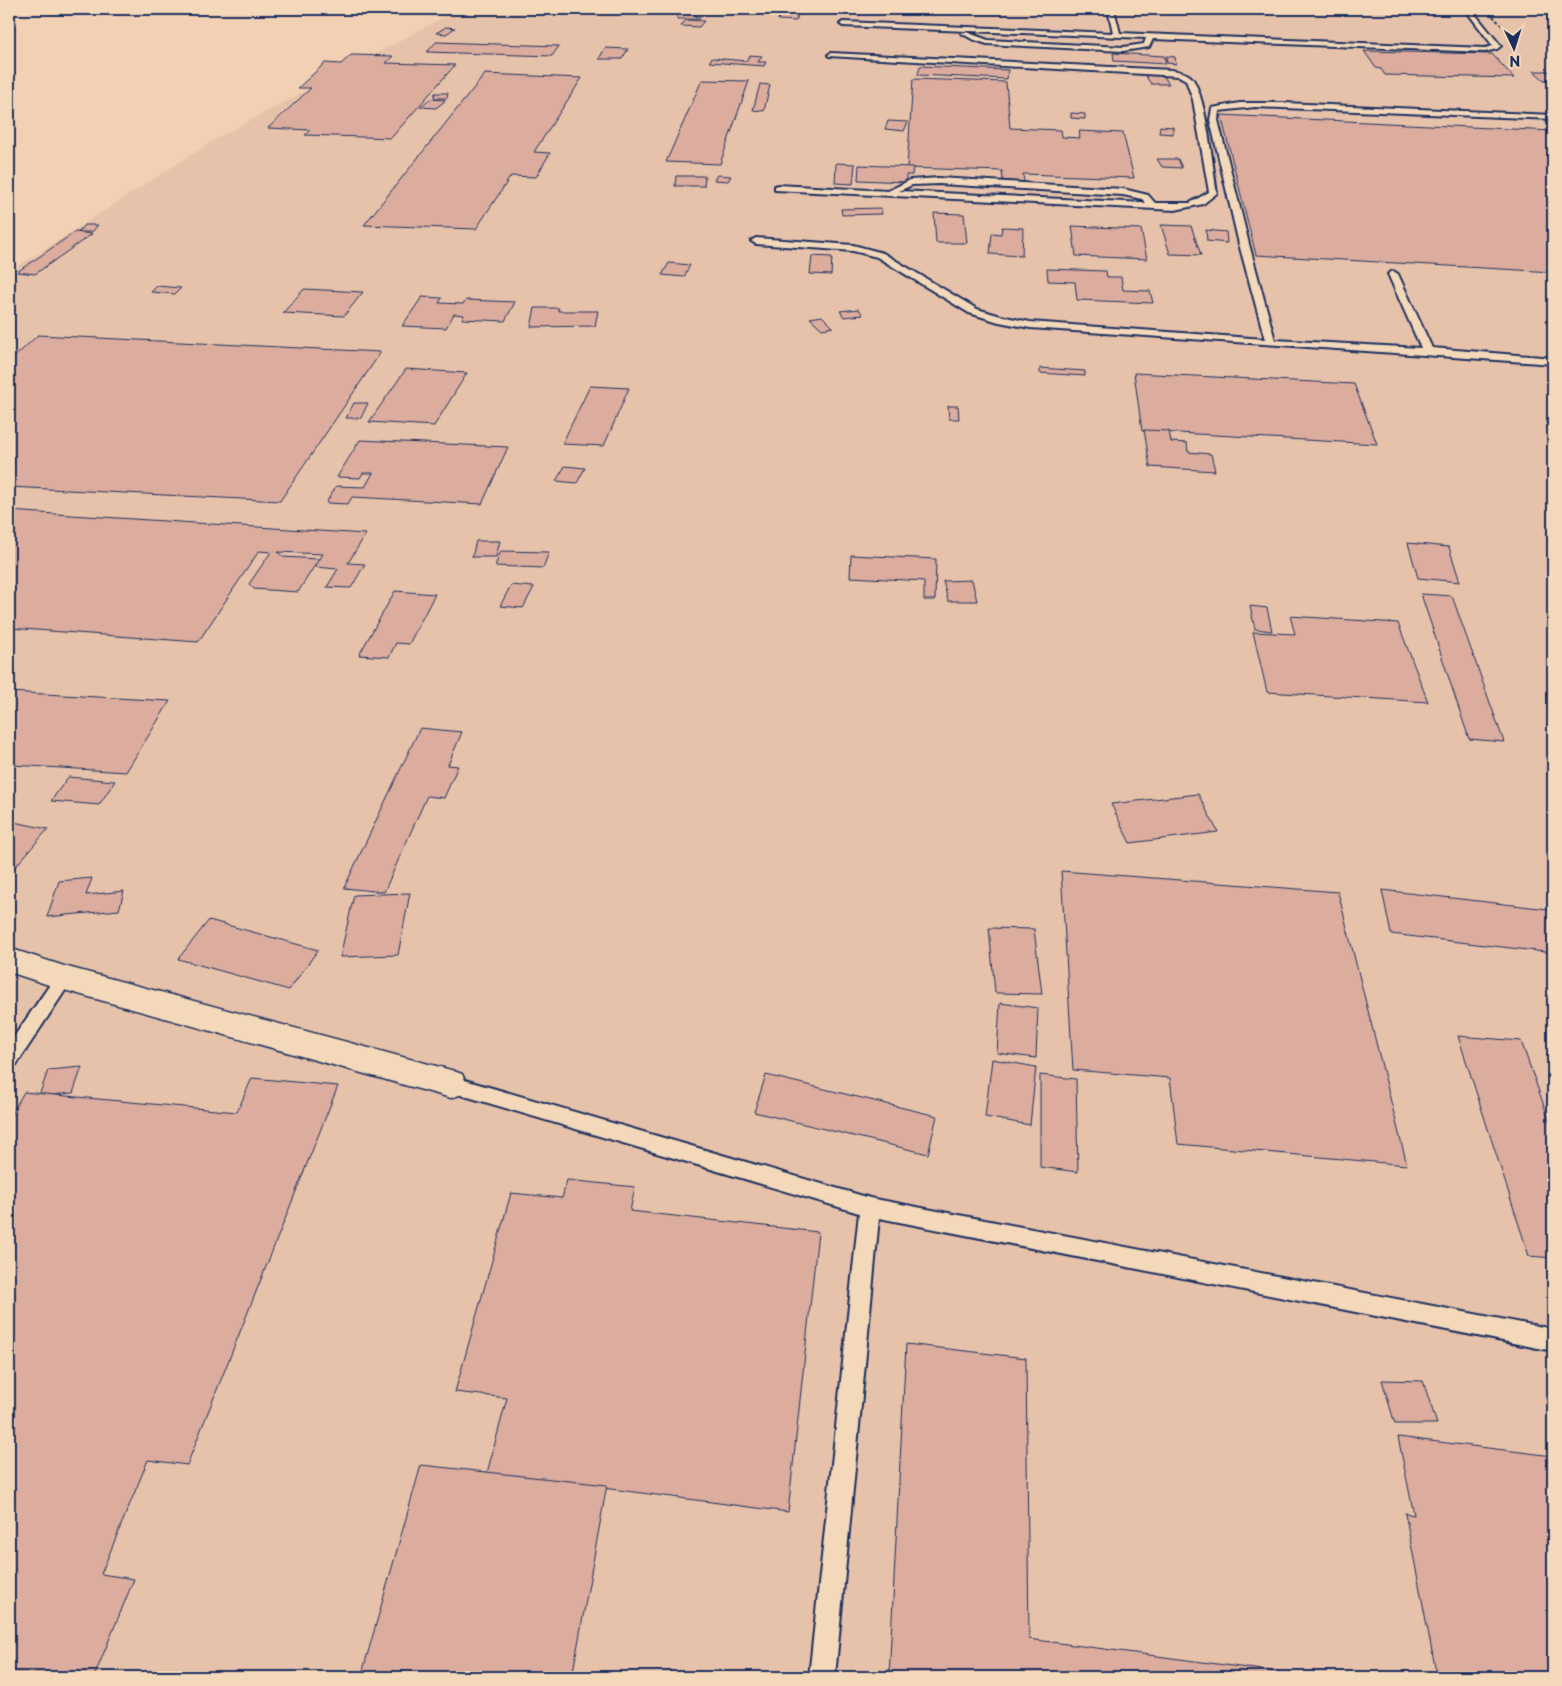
<svg xmlns="http://www.w3.org/2000/svg" width="1562" height="1686" viewBox="0 0 1562 1686" font-family="'Playpen Sans',sans-serif">
<style>
.built{fill:#e7c2ab}
.building{fill:#dcac9e;stroke:#1b2f5e}
.lines{fill:none;stroke-linecap:round;stroke-linejoin:round}
.service-casing{stroke:#1b2f5e;stroke-width:4}
.minor-casing{stroke:#1b2f5e;stroke-width:3}
.service{fill:#f3d9ba;fill-rule:evenodd}
.minor{fill:#f3d9ba;fill-rule:evenodd}
.rail{stroke:#1b2f5e;stroke-width:2;stroke-dasharray:3 2;stroke-linecap:butt}
</style>
<rect width="100%" height="100%" fill="#f2d0b4"/>
<filter id="ink" filterUnits="userSpaceOnUse"><feTurbulence type="fractalNoise" baseFrequency=".02" numOctaves="2"/><feDisplacementMap in="SourceGraphic" scale="10" xChannelSelector="R" yChannelSelector="G"/><feConvolveMatrix kernelMatrix="1 2 1 2 8 2 1 2 1" color-interpolation-filters="sRGB"/></filter>
<g filter="url(#ink)">
<polygon class="built" points="459,9 1553,9 1553,1677 9,1677 9,272 219,137"/>
<g class="building">
<polygon points="678,9 696,9 696,17 700,17 700,19 677,19"/>
<polygon points="782,9 800,9 796,21 778,20"/>
<polygon points="686,20 704,21 699,27 681,26"/>
<polygon points="446,27 455,28 446,34 436,33"/>
<polygon points="436,42 559,46 552,56 427,52"/>
<polygon points="605,48 628,49 622,59 599,59"/>
<polygon points="1364,51 1492,54 1514,78 1385,75 1381,69 1376,68"/>
<polygon points="1113,53 1164,56 1166,64 1114,61"/>
<polygon points="351,55 393,56 386,63 455,65 391,138 305,135 310,130 268,128 311,88 298,88 325,63 341,64"/>
<polygon points="750,55 762,56 758,62 766,62 764,66 709,62 712,58 746,61"/>
<polygon points="1166,56 1175,57 1176,64 1167,63"/>
<polygon points="920,66 1008,70 1007,79 918,75"/>
<polygon points="1534,71 1548,71 1553,76 1553,80 1544,80"/>
<polygon points="485,74 582,78 534,152 550,153 536,177 511,176 476,229 364,225"/>
<polygon points="1145,75 1163,75 1169,84 1151,84"/>
<polygon points="913,79 1006,82 1010,128 1061,130 1062,137 1080,138 1079,131 1123,133 1134,178 1023,174 1024,182 1003,181 1002,171 907,168"/>
<polygon points="702,80 749,81 720,164 666,162"/>
<polygon points="760,84 770,85 764,111 753,110"/>
<polygon points="435,93 448,93 447,98 434,98"/>
<polygon points="430,99 446,100 436,108 420,107"/>
<polygon points="1071,113 1085,114 1085,119 1071,118"/>
<polygon points="1221,115 1553,131 1553,272 1256,255"/>
<polygon points="888,121 908,122 904,131 885,129"/>
<polygon points="1160,126 1173,127 1173,134 1159,133"/>
<polygon points="1157,159 1178,159 1182,168 1162,167"/>
<polygon points="836,163 855,164 853,184 835,183"/>
<polygon points="859,165 913,167 912,175 906,175 906,182 858,180"/>
<polygon points="717,175 731,176 728,181 714,180"/>
<polygon points="676,176 705,176 704,186 675,186"/>
<polygon points="881,208 882,214 842,215 841,209"/>
<polygon points="934,213 964,214 967,243 936,243"/>
<polygon points="84,225 98,225 92,232 78,232"/>
<polygon points="1161,225 1191,226 1201,255 1170,254"/>
<polygon points="1072,226 1141,229 1147,259 1076,256"/>
<polygon points="1002,227 1023,228 1022,256 990,254 992,233 1001,234"/>
<polygon points="1206,230 1226,232 1227,243 1207,241"/>
<polygon points="75,232 92,234 35,274 17,272"/>
<polygon points="812,256 832,257 831,275 810,274"/>
<polygon points="669,263 690,265 684,277 662,275"/>
<polygon points="1047,269 1106,271 1107,277 1121,277 1123,290 1150,291 1153,303 1077,300 1075,282 1048,281"/>
<polygon points="157,286 181,288 175,294 151,292"/>
<polygon points="304,289 363,292 344,316 283,313"/>
<polygon points="422,297 442,298 439,303 463,304 466,300 515,302 505,321 462,319 464,315 454,314 446,328 402,326"/>
<polygon points="535,308 559,308 558,311 598,311 595,326 531,327"/>
<polygon points="859,309 863,315 844,317 840,311"/>
<polygon points="822,316 833,327 822,329 810,318"/>
<polygon points="38,335 381,352 280,501 9,487 9,362"/>
<polygon points="1040,368 1085,371 1085,376 1040,373"/>
<polygon points="406,369 467,373 434,426 369,422"/>
<polygon points="1134,373 1354,384 1377,444 1142,431"/>
<polygon points="590,386 629,388 604,446 562,444"/>
<polygon points="354,403 368,403 361,418 346,418"/>
<polygon points="948,406 958,406 959,419 949,419"/>
<polygon points="1144,430 1169,431 1171,442 1187,443 1188,452 1211,454 1215,471 1150,467"/>
<polygon points="360,440 508,447 482,504 352,497 348,504 326,503 336,486 365,487 373,473 363,473 360,478 337,477"/>
<polygon points="565,466 585,468 577,483 556,481"/>
<polygon points="9,511 366,534 348,563 365,564 351,588 327,587 338,569 315,567 323,554 278,552 283,557 319,559 298,592 254,589 249,584 271,552 259,551 198,642 9,628"/>
<polygon points="476,541 500,541 496,557 472,557"/>
<polygon points="1408,543 1449,547 1460,582 1418,578"/>
<polygon points="501,551 549,552 543,568 495,566"/>
<polygon points="851,555 936,559 935,600 924,600 924,581 850,577"/>
<polygon points="972,580 977,601 948,601 943,581"/>
<polygon points="511,585 534,587 523,608 500,606"/>
<polygon points="395,591 435,594 409,644 396,643 389,657 359,655"/>
<polygon points="1421,594 1452,596 1504,742 1469,739"/>
<polygon points="1250,606 1267,608 1272,631 1255,629"/>
<polygon points="1290,616 1398,623 1428,702 1267,692 1253,632 1295,634"/>
<polygon points="9,692 170,701 126,772 13,765 9,771"/>
<polygon points="420,728 462,732 448,765 458,766 444,798 427,796 384,892 344,888"/>
<polygon points="68,777 115,781 99,805 51,801"/>
<polygon points="1198,794 1218,832 1130,843 1111,804"/>
<polygon points="9,821 48,829 9,874"/>
<polygon points="1061,871 1338,892 1407,1165 1178,1144 1170,1078 1073,1070"/>
<polygon points="92,878 86,895 124,891 119,910 47,917 59,881"/>
<polygon points="1382,890 1548,909 1553,926 1553,953 1391,934"/>
<polygon points="410,893 398,955 340,957 354,895"/>
<polygon points="209,920 318,950 289,990 178,959"/>
<polygon points="989,928 1034,929 1042,994 995,993"/>
<polygon points="1000,1003 1038,1008 1036,1058 997,1053"/>
<polygon points="1458,1036 1521,1041 1553,1131 1553,1258 1529,1256"/>
<polygon points="992,1059 1036,1067 1030,1125 985,1117"/>
<polygon points="82,1067 73,1093 39,1096 48,1070"/>
<polygon points="766,1075 937,1116 928,1154 754,1112"/>
<polygon points="1040,1075 1076,1079 1078,1172 1040,1167"/>
<polygon points="252,1078 338,1086 187,1465 148,1460 101,1574 134,1579 94,1677 9,1677 9,1118 24,1092 237,1112"/>
<polygon points="567,1180 635,1187 630,1211 818,1232 788,1512 487,1473 507,1398 455,1392 511,1193 562,1198"/>
<polygon points="906,1344 1026,1358 1029,1639 1315,1677 889,1677"/>
<polygon points="1382,1380 1423,1381 1437,1424 1395,1424"/>
<polygon points="1398,1437 1553,1456 1553,1677 1437,1677 1405,1513 1414,1515"/>
<polygon points="421,1465 607,1485 572,1677 361,1677"/>
</g>
<g class="lines">
<defs>
<g id="service">
<polygon points="1108,9 1114,9 1120,33 1485,48 1493,46 1465,9 1471,9 1501,46 1497,49 1485,52 1153,39 1149,47 1123,51 987,44 972,39 961,33 966,32 988,40 1123,47 1144,44 1146,38 843,26 840,24 843,22 1113,33"/>
<path d="M831,53L1172,70C1178,71 1185,72 1190,76C1206,90 1213,170 1217,193L1203,204L1175,210L775,190V186L778,185L888,191L910,180L939,178L1123,189L1148,195L1155,203H1190L1209,192L1193,100L1186,80L1179,76L829,56L828,55ZM939,184L1123,195L1142,199L1146,203L899,191L912,185Z"/>
<polygon points="1240,103 1284,103 1553,115 1553,119 1255,107 1219,111 1218,120 1249,244 1275,340 1421,348 1388,274 1393,271 1398,274 1432,348 1553,358 1553,364 1030,328 999,322 969,313 877,257 853,251 756,244 751,241 756,238 853,245 883,253 977,309 1001,316 1030,322 1265,339 1239,244 1210,120 1212,108"/>
<polygon points="64,971 70,973 73,978 70,983 16,1065 9,1067 9,1044 58,973"/>
<polygon points="451,1076 870,1198 1553,1329 1553,1351 879,1218 835,1677 809,1677 859,1213 451,1092 444,1090 441,1084 444,1078"/>
</g>
<polygon id="minor" points="9,948 64,966 451,1070 462,1074 467,1084 462,1094 451,1098 64,990 9,972"/>
</defs>
<use href="#service" class="service-casing"/>
<use href="#minor" class="minor-casing"/>
<use href="#service" class="service"/>
<use href="#minor" class="minor"/>
<polyline class="rail" points="1486,9 1508,32"/>
</g>
</g>
<rect width="1562" height="1686" fill="none" stroke="#f3d9ba" stroke-width="30"/>
<rect x="15" y="15" width="1532" height="1656" fill="none" stroke="#1b2f5e" stroke-width="2" filter="url(#ink)"/>
<g transform="translate(1514 48) rotate(176)" stroke="#f3d9ba" stroke-width="4" paint-order="stroke">
<path d="M0-4L9 19L0 12L-9 19Z" fill="#1b2f5e"/>
<text y="-8" font-size="14" font-weight="bold" text-anchor="middle" fill="#1b2f5e">N</text>
</g>
</svg>
